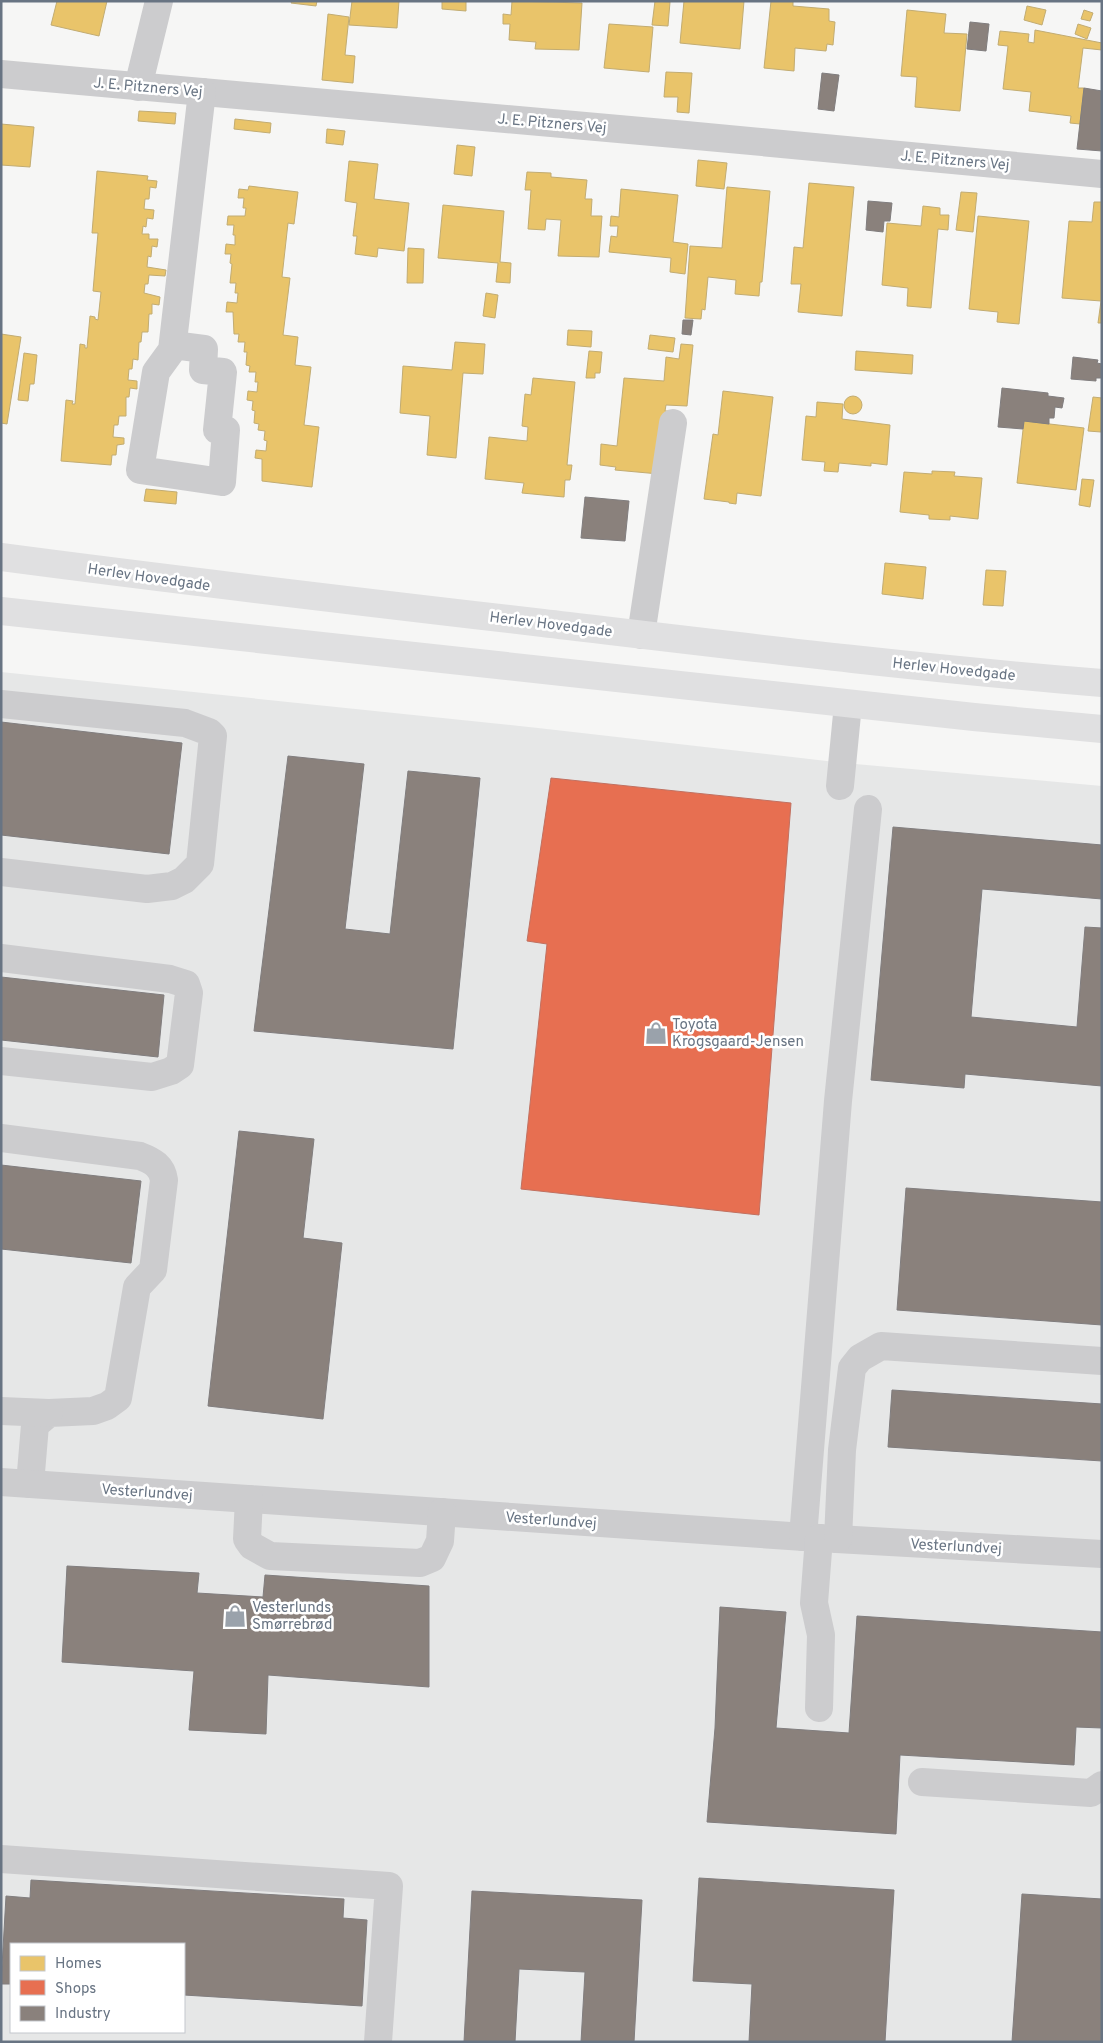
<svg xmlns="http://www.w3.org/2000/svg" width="1103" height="2043" viewBox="0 0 1103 2043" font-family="Overpass,sans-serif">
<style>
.built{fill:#e6e7e7;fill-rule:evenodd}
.homes{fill:#e9c46a;stroke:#c2ac72}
.shops{fill:#e76f51;stroke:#c17060}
.industry{fill:#8a817c;stroke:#807d7e}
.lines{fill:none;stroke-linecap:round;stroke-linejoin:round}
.minor{stroke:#ccccce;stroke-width:28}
.major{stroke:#e0e0e1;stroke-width:28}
.labels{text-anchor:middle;stroke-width:5;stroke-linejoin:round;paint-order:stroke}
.street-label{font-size:15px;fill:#687483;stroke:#fff}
.poi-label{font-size:15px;fill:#687483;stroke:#fff;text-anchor:start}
</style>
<rect width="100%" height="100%" fill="#f6f6f5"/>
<path class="built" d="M1,672L538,728L844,763L1102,786V2042H1ZM11,1944H184V2032H11Z"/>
<g class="homes">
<polygon points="57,1 107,1 99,36 51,25"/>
<polygon points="292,1 317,1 316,6 291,3"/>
<polygon points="352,1 399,1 397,28 349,25"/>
<polygon points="442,1 466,1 466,11 442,9"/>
<polygon points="512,1 582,3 579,50 535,49 536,42 509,40 510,24 503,24 503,14 511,15"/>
<polygon points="655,1 670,2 668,26 652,25"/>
<polygon points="684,1 744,1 740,49 680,43"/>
<polygon points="771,1 793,1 793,6 829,9 829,21 835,22 833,45 827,44 826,51 795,48 794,71 764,68"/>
<polygon points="1027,6 1046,10 1042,25 1024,20"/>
<polygon points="907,10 946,14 944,33 967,34 960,111 915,107 917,77 901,76"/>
<polygon points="1084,10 1093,13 1090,21 1081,19"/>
<polygon points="328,14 349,17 345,55 355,56 353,83 322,80"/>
<polygon points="609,24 653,27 649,72 604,68"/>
<polygon points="1078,24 1091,28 1087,39 1075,34"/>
<polygon points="1035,30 1102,43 1102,50 1083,48 1078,88 1084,88 1080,124 1070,123 1071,116 1029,111 1031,92 1003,89 1008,46 998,45 1000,31 1029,34 1028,42 1034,43"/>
<polygon points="666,72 692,73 689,113 677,112 678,97 664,97"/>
<polygon points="139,111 176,113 175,124 138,121"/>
<polygon points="235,119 271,123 270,133 234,129"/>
<polygon points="1,124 34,127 30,167 1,165"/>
<polygon points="327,129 345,131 343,145 326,143"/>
<polygon points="457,145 475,147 472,176 454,174"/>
<polygon points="698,160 727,163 724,189 696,186"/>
<polygon points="349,161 378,164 374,199 409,203 404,251 378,248 377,257 355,254 357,236 353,236 357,203 345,201"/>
<polygon points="97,171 148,176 147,180 157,181 156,188 150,187 149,199 145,199 144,209 154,210 153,219 147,218 146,227 143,226 142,234 149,234 149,239 158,239 157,247 152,246 151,257 148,256 147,267 166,270 165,276 149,275 148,284 145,284 144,293 160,297 159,305 152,304 152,314 149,314 148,332 142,332 141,342 139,342 138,360 133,359 132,369 129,369 128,380 137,381 137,389 130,388 129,397 126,397 126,416 119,416 118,425 114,425 113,437 124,438 124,444 117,445 116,455 112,455 111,465 61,461 66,400 73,401 72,404 75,404 80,344 85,345 85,348 87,348 90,316 95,317 95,319 98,320 101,292 93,291 98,233 92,233"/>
<polygon points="527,172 551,173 551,177 587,180 585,199 592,199 591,216 602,216 599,257 558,256 561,220 546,219 545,230 528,229 531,190 525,190"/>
<polygon points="809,183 854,187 842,316 798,312 801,284 791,284 794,247 803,248"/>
<polygon points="249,186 298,192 294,224 288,223 282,277 290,278 283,335 298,337 295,365 311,367 304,425 319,427 312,487 262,481 262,459 255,458 256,450 266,451 267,441 264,440 265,431 258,430 259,424 254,423 255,411 252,410 253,401 247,400 248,391 257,392 258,382 255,382 256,372 249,372 250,366 246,365 247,352 244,352 245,342 238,342 239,334 234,334 233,312 226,312 227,302 237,303 238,293 235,293 236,283 230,283 232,264 230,263 231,254 225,254 226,244 235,245 235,235 233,235 234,225 227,225 228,216 245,216 246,208 243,208 244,198 238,198 239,189 248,190"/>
<polygon points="727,187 770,191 762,282 760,282 759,296 735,294 736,280 708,277 705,310 702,309 701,319 685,318 690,246 722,248"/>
<polygon points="621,189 678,195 673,242 688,244 685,274 670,272 671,258 609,252 611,236 617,237 618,226 610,226 611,216 619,217"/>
<polygon points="961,192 977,193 973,232 956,230"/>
<polygon points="1094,202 1102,202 1102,323 1098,323 1101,301 1062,298 1069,221 1092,222"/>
<polygon points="443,205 504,211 500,262 511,263 510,283 496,282 498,263 438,258"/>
<polygon points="923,206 940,208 940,215 949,215 948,230 938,229 931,308 907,306 908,288 882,285 887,223 921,226"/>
<polygon points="978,216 1029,221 1019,324 997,322 998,312 969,309"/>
<polygon points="408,248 424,249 423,283 407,283"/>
<polygon points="486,293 498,295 495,318 483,316"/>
<polygon points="568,330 592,331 591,347 567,345"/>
<polygon points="1,334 21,337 7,424 1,423"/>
<polygon points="650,335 675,338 673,352 648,349"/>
<polygon points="455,342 485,344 483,374 463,373 456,458 427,455 430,416 400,413 403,366 452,370"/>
<polygon points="681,344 693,345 687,406 666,405 665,411 671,411 659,474 615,470 616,467 600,465 601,444 617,446 624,378 664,381 666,357 679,359"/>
<polygon points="589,351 602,352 600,373 595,373 595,378 586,378"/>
<polygon points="856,351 913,355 912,374 855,370"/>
<polygon points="24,353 37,355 34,384 30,384 28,401 18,400"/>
<polygon points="533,378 575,382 567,465 572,465 570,480 565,480 564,497 522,493 524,483 485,479 489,437 527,441 528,427 522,426 525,394 531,395"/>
<polygon points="723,391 773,397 761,496 737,493 736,504 729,503 729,502 704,499 713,434 718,435"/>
<circle cx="853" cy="405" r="9"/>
<polygon points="1093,397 1102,398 1101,432 1088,431"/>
<polygon points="817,402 843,404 842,419 890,425 887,465 871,463 871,466 839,463 838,472 824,471 825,462 802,460 806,416 816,417"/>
<polygon points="1024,421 1084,428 1076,490 1017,483"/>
<polygon points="932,471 955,472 954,476 982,478 978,519 950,516 950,520 929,519 929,515 900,512 904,472 932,474"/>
<polygon points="1082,479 1094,480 1090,507 1079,505"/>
<polygon points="146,489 177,492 176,504 144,501"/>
<polygon points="885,563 926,567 923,599 882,594"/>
<polygon points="986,570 1006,571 1003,606 983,605"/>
</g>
<polygon class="shops" points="551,778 791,803 759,1215 521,1189 547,944 527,941"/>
<g class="industry">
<polygon points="970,22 989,24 986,51 967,49"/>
<polygon points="822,73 839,75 834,111 818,109"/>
<polygon points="1084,88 1102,91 1102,151 1077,149"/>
<polygon points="868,201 892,203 890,221 884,221 883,232 866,230"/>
<polygon points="683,320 693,320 691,335 682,334"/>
<polygon points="1073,357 1098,360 1097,363 1102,364 1102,378 1096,378 1096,381 1071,379"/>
<polygon points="1002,388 1048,393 1048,396 1064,398 1062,408 1055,407 1054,418 1049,418 1049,424 1024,421 1023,429 998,427"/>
<polygon points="585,497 629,501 625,541 581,538"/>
<polygon points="1,722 182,743 169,854 1,835"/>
<polygon points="288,756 364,764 345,929 390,934 408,771 480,778 453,1049 254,1031"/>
<polygon points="893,827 1102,845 1102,899 982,889 971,1017 1077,1027 1085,927 1102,928 1102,1086 965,1074 964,1088 871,1080"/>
<polygon points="1,977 164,995 158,1057 1,1040"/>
<polygon points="239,1131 314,1139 303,1238 342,1243 323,1419 208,1406"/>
<polygon points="1,1165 141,1181 131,1263 1,1249"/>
<polygon points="906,1188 1102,1202 1102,1325 897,1310"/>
<polygon points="892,1390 1102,1404 1102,1461 888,1447"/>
<polygon points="67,1566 199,1573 197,1593 263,1597 265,1575 429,1586 429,1687 268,1675 266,1734 189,1730 194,1671 62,1662"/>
<polygon points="720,1607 786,1612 776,1728 849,1733 857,1616 1102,1632 1102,1728 1076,1727 1074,1765 900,1755 896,1834 707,1822 715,1728"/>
<polygon points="699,1878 894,1890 885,2042 749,2042 752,1984 693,1981"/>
<polygon points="31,1880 344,1899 343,1918 367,1920 362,2006 184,1995 184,1944 11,1944 11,1984 1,1984 6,1896 30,1898"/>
<polygon points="472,1891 642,1900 634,2042 581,2042 585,1972 519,1969 515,2042 464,2042"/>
<polygon points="1022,1894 1102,1899 1102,2042 1012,2042"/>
</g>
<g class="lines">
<g class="minor">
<polyline points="1,74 686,135 1102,174"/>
<polyline points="138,87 159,1"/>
<polyline points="173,345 204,349 203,370 223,372 217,430 226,430 222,482 140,470 156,372 172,350 202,92"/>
<polyline points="641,635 673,423"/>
<polyline points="1,704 185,723 209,732 213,736 200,864 184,880 172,886 147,889 1,872"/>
<polyline points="840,786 848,704"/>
<polyline points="1,958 170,979 186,984 189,993 180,1065 171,1071 152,1077 1,1061"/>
<path d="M1,1138L140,1156C153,1161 162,1166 164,1180L153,1270L137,1287L118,1398L107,1406L93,1411L49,1413L35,1425L30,1484"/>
<polyline points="1,1411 49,1413"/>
<polyline points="1,1482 819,1538 1102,1554"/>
<polyline points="249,1499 247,1539 252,1546 270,1556 420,1563 432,1558 440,1541 442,1512"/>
<polyline points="803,1537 838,1101 868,809"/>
<polyline points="819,1538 814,1603 821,1635 819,1708"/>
<polyline points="838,1539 842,1450 852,1368 860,1358 881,1346 1102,1361"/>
<polyline points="922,1782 1091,1793 1102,1785"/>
<polyline points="1,1859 389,1886 378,2042"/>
</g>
<g class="major">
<path d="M1,557C182,581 362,602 543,623C729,645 915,668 1102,683"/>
<polyline points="1,611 974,717 1102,729"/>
</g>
</g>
<defs>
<symbol id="shop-bare" viewBox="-9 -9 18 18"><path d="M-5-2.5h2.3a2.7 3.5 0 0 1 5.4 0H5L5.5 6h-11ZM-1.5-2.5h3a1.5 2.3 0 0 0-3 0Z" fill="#9aa2ab" stroke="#fff" stroke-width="2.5" paint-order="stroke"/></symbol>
</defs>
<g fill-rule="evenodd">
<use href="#shop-bare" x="640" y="1017" width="32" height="32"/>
<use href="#shop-bare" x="219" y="1600" width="32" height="32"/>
</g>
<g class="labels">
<g class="street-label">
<text transform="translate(148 87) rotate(5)" y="5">J. E. Pitzners Vej</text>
<text transform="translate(552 123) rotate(5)" y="5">J. E. Pitzners Vej</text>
<text transform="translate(955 160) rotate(5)" y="5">J. E. Pitzners Vej</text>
<text transform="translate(149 577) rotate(8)" y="5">Herlev Hovedgade</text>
<text transform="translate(551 624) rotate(7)" y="5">Herlev Hovedgade</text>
<text transform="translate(954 669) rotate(6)" y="5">Herlev Hovedgade</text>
<text transform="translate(147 1492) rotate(4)" y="5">Vesterlundvej</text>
<text transform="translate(551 1520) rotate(4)" y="5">Vesterlundvej</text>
<text transform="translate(956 1546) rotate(3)" y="5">Vesterlundvej</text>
</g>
<g class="poi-label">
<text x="672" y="1029">Toyota<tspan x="672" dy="17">Krogsgaard-Jensen</tspan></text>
<text x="252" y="1612">Vesterlunds<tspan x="252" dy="17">Smørrebrød</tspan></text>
</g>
</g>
<rect width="1103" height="2043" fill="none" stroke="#687483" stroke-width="5"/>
<rect x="10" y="1943" width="175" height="90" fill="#ffffff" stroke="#c3c7cd"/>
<rect x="20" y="1956" width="25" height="15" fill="#e9c46a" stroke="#c3c7cd"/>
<text x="55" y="1968" font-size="15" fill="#687483">Homes</text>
<rect x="20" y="1980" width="25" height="15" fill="#e76f51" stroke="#c3c7cd"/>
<text x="55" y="1993" font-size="15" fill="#687483">Shops</text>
<rect x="20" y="2006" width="25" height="15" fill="#8a817c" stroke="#c3c7cd"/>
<text x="55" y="2018" font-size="15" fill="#687483">Industry</text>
</svg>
